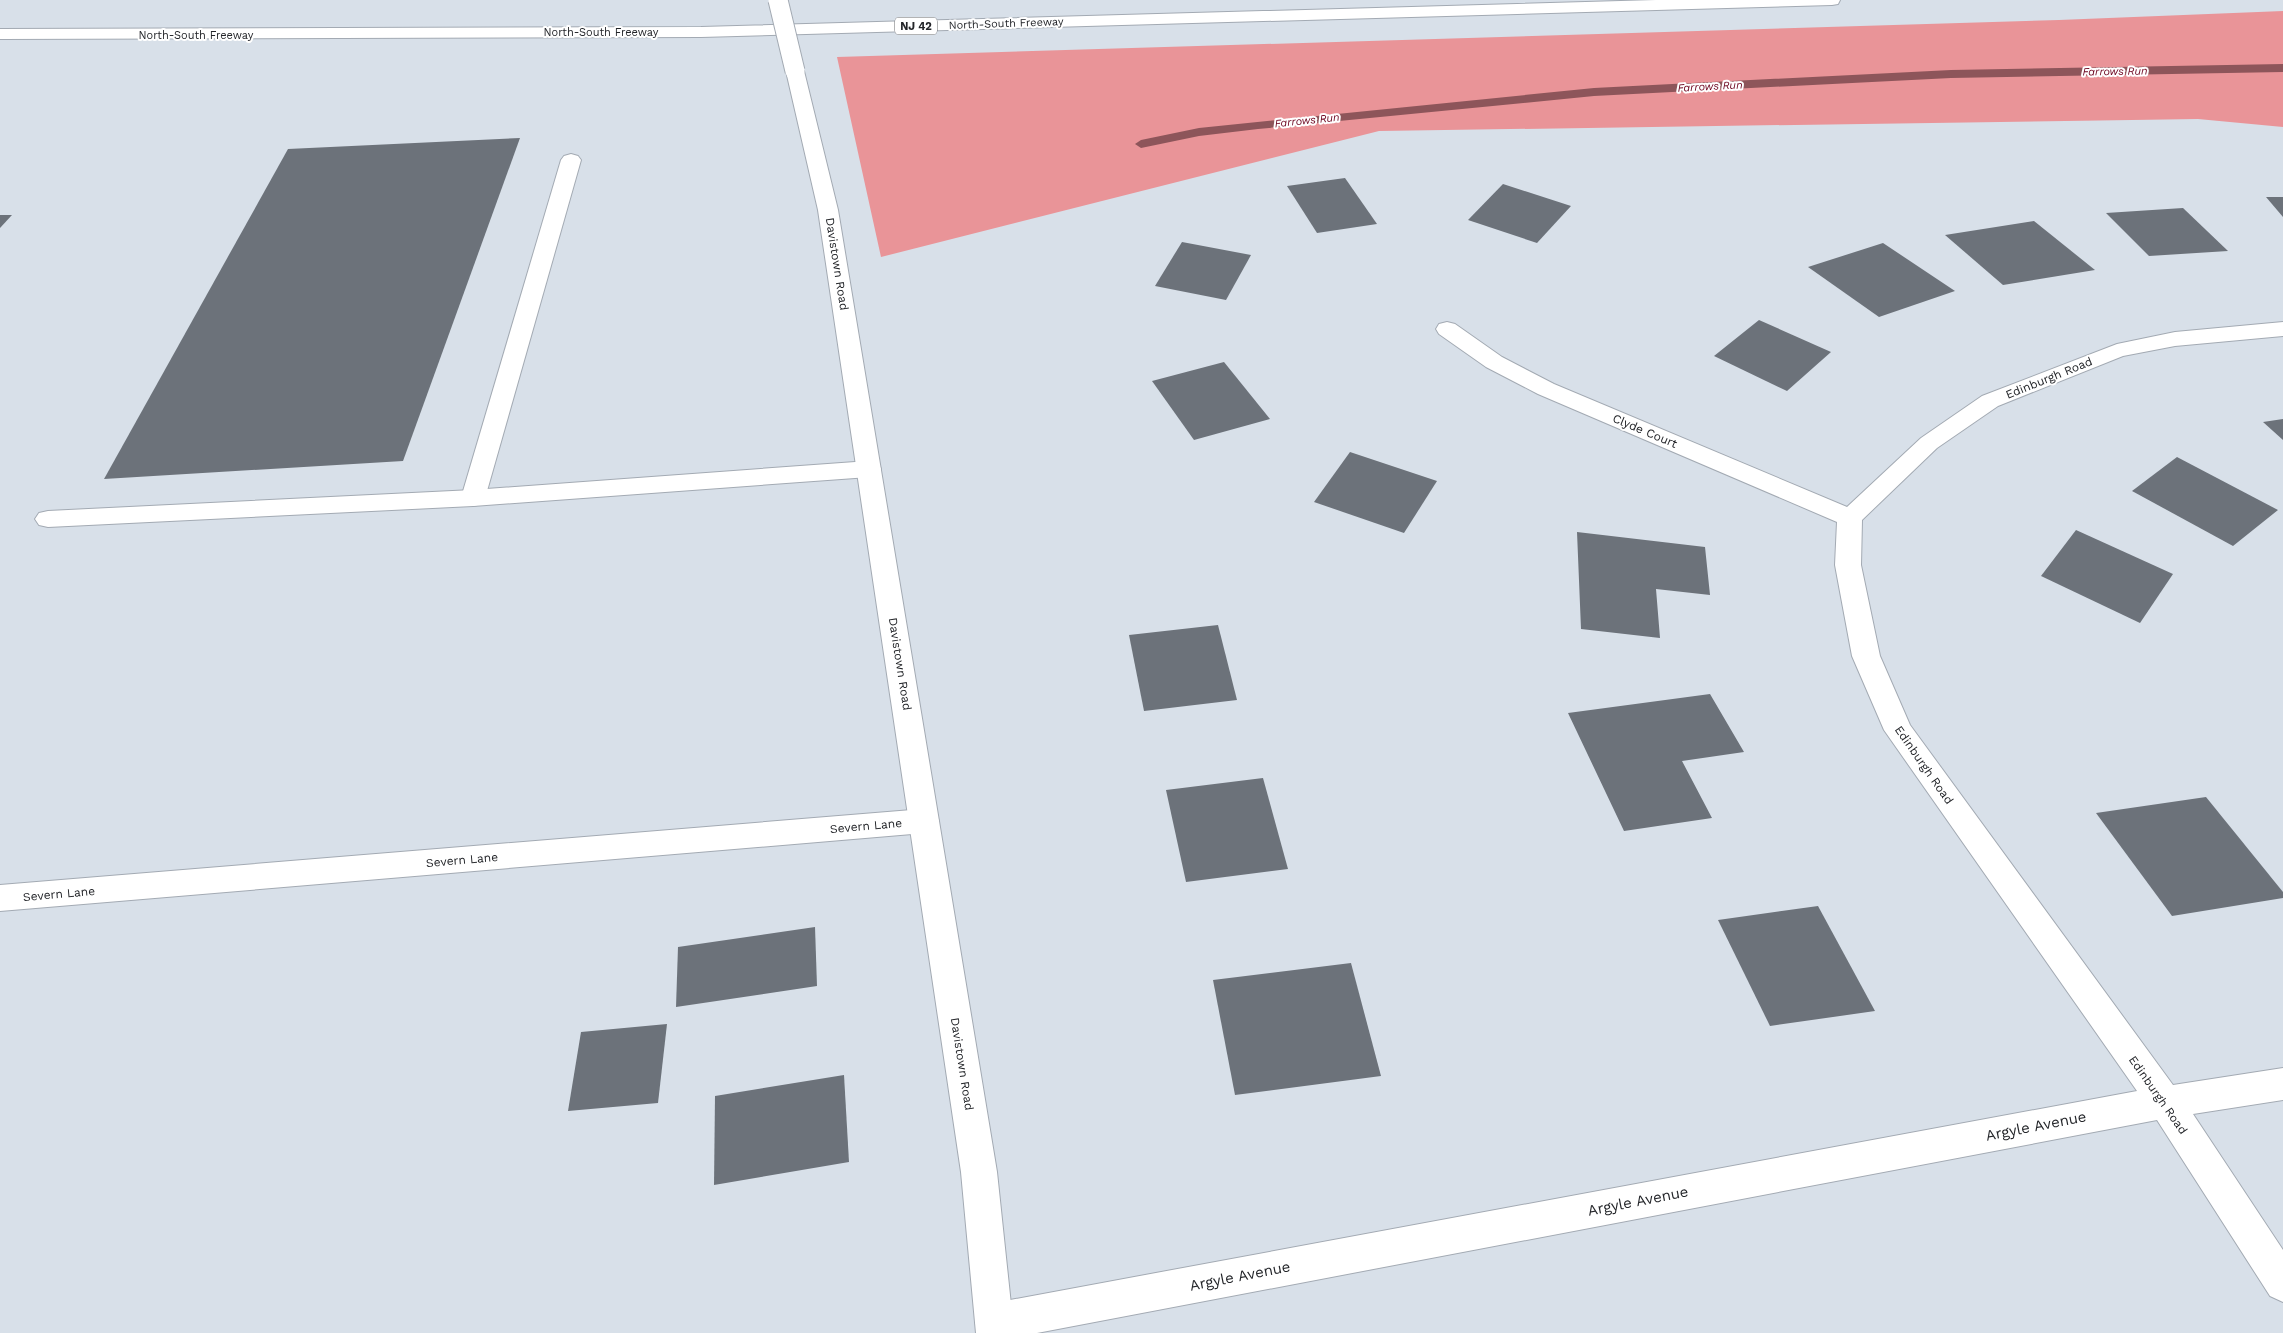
<svg xmlns="http://www.w3.org/2000/svg" width="2283" height="1333" viewBox="0 0 2283 1333" font-family="'Work Sans',sans-serif">
<style>
.forest{fill:#e99498}
.lines{fill:none;stroke-linecap:round;stroke-linejoin:round}
.stream{fill:#8d555a;fill-rule:evenodd}
.building{fill:#6c727a}
.lane-casing{stroke:#a3aab3;stroke-width:2}
.street-casing{stroke:#a3aab3;stroke-width:2}
.secondary-casing{stroke:#a3aab3;stroke-width:2}
.highway-casing{stroke:#a3aab3;stroke-width:2}
.lane{fill:#fff;fill-rule:evenodd}
.street{fill:#fff;fill-rule:evenodd}
.secondary{fill:#fff;fill-rule:evenodd}
.highway{fill:#fff;fill-rule:evenodd}
.secondary-bridge-casing{stroke:#a3aab3;stroke-width:21;stroke-linecap:butt}
.secondary-bridge{stroke:#fff;stroke-width:19}
.labels{text-anchor:middle;stroke-width:4;stroke-linejoin:round;paint-order:stroke}
.far-street-label{font-size:11px;fill:#232529;stroke:#fff}
.shield{fill:#fff;stroke:#656669;stroke-width:1}
.shield-label{font-size:11px;font-weight:bold;fill:#232529}
.far-water-label{font-size:11px;font-style:italic;fill:#6c031e;stroke:#fff}
.street-label{font-size:12px;fill:#232529;stroke:#fff}
.near-street-label{font-size:15px;fill:#232529;stroke:#fff}
</style>
<rect width="100%" height="100%" fill="#d8e0e9"/>
<polygon class="forest" points="2283,11 2283,127 2198,119 1379,131 881,257 837,57 2059,20"/>
<g class="lines">
<polygon class="stream" points="2283,64 2283,72 1951,78 1594,96 1258,129 1199,136 1141,148 1135,144 1141,140 1199,128 1594,88 1951,70"/>
</g>
<g class="building">
<polygon points="520,138 403,461 104,479 288,149"/>
<polygon points="1345,178 1377,224 1317,233 1287,186"/>
<polygon points="1503,184 1571,206 1537,243 1468,220"/>
<polygon points="2266,197 2283,197 2283,217"/>
<polygon points="2183,208 2228,251 2149,256 2106,213"/>
<polygon points="0,215 12,215 0,228"/>
<polygon points="2034,221 2095,270 2003,285 1945,235"/>
<polygon points="1182,242 1251,255 1226,300 1155,286"/>
<polygon points="1883,243 1955,291 1879,317 1808,267"/>
<polygon points="1759,320 1831,352 1787,391 1714,356"/>
<polygon points="1224,362 1270,419 1194,440 1152,381"/>
<polygon points="2283,419 2283,440 2263,422"/>
<polygon points="1350,452 1437,481 1404,533 1314,502"/>
<polygon points="2177,457 2278,510 2233,546 2132,491"/>
<polygon points="2076,530 2173,574 2140,623 2041,576"/>
<polygon points="1577,532 1705,547 1710,595 1656,589 1660,638 1581,629"/>
<polygon points="1218,625 1237,700 1144,711 1129,635"/>
<polygon points="1710,694 1744,752 1682,761 1712,818 1624,831 1568,713"/>
<polygon points="1263,778 1288,869 1186,882 1166,790"/>
<polygon points="2206,797 2283,892 2283,898 2172,916 2096,813"/>
<polygon points="1818,906 1875,1011 1770,1026 1718,920"/>
<polygon points="815,927 817,986 676,1007 678,947"/>
<polygon points="1351,963 1381,1076 1235,1095 1213,980"/>
<polygon points="667,1024 658,1103 568,1111 581,1032"/>
<polygon points="844,1075 849,1162 714,1185 715,1096"/>
</g>
<g class="lines">
<defs>
<polygon id="lane" points="571,154 578,156 581,160 485,498 482,504 473,506 464,504 461,498 561,160 564,156"/>
<g id="street">
<polygon points="1447,322 1455,324 1502,357 1554,384 1847,507 1921,438 1982,396 2117,344 2175,332 2283,322 2283,336 2175,346 2123,356 1998,406 1937,448 1862,520 1861,565 1880,656 1910,725 2173,1085 2283,1068 2283,1100 2193,1114 2283,1250 2283,1302 2270,1296 2157,1120 1037,1333 979,1333 975,1322 980,1308 994,1303 2137,1091 1884,730 1852,656 1835,565 1837,522 1538,394 1486,367 1439,334 1436,329 1439,324"/>
<polygon points="869,461 878,463 881,469 878,475 869,477 473,506 48,527 39,525 35,519 39,513 48,511 473,490"/>
<polygon points="924,809 935,813 939,821 935,829 924,833 0,911 0,885"/>
</g>
<polygon id="secondary" points="795,66 801,67 804,71 838,210 997,1172 1014,1333 976,1333 961,1172 818,210 786,71 789,67"/>
<polygon id="highway" points="1656,0 1840,0 1838,4 1832,5 701,37 0,39 0,29 701,27"/>
</defs>
<use href="#lane" class="lane-casing"/>
<use href="#street" class="street-casing"/>
<use href="#secondary" class="secondary-casing"/>
<use href="#highway" class="highway-casing"/>
<use href="#lane" class="lane"/>
<use href="#street" class="street"/>
<use href="#secondary" class="secondary"/>
<use href="#highway" class="highway"/>
<defs>
<polyline id="secondary-bridge" points="778,0 795,71"/>
</defs>
<use href="#secondary-bridge" class="secondary-bridge-casing"/>
<use href="#secondary-bridge" class="secondary-bridge"/>
</g>
<g class="labels">
<g class="far-street-label">
<text transform="translate(1006 23) rotate(-2)" y="4">North-South Freeway</text>
<text x="601" y="36">North-South Freeway</text>
<text x="196" y="39">North-South Freeway</text>
</g>
<rect class="shield" x="895" y="17.5" width="42" height="17" rx="4"/>
<g class="shield-label">
<text x="916" y="30">NJ 42</text>
</g>
<g class="far-water-label">
<text transform="translate(2115 71) rotate(-1)" y="4">Farrows Run</text>
<text transform="translate(1710 86) rotate(-3)" y="4">Farrows Run</text>
<text transform="translate(1307 120) rotate(-6)" y="4">Farrows Run</text>
</g>
<g class="street-label">
<text transform="translate(837 264) rotate(81)" y="4">Davistown Road</text>
<text transform="translate(2049 378) rotate(-22)" y="4">Edinburgh Road</text>
<text transform="translate(1645 431) rotate(23)" y="4">Clyde Court</text>
<text transform="translate(900 664) rotate(81)" y="4">Davistown Road</text>
<text transform="translate(1924 765) rotate(55)" y="4">Edinburgh Road</text>
<text transform="translate(866 826) rotate(-5)" y="4">Severn Lane</text>
<text transform="translate(462 860) rotate(-5)" y="4">Severn Lane</text>
<text transform="translate(59 894) rotate(-5)" y="4">Severn Lane</text>
<text transform="translate(962 1064) rotate(81)" y="4">Davistown Road</text>
<text transform="translate(2158 1095) rotate(55)" y="4">Edinburgh Road</text>
</g>
<g class="near-street-label">
<text transform="translate(2036 1126) rotate(-11)" y="5">Argyle Avenue</text>
<text transform="translate(1638 1201) rotate(-11)" y="5">Argyle Avenue</text>
<text transform="translate(1240 1276) rotate(-11)" y="5">Argyle Avenue</text>
</g>
</g>
</svg>
